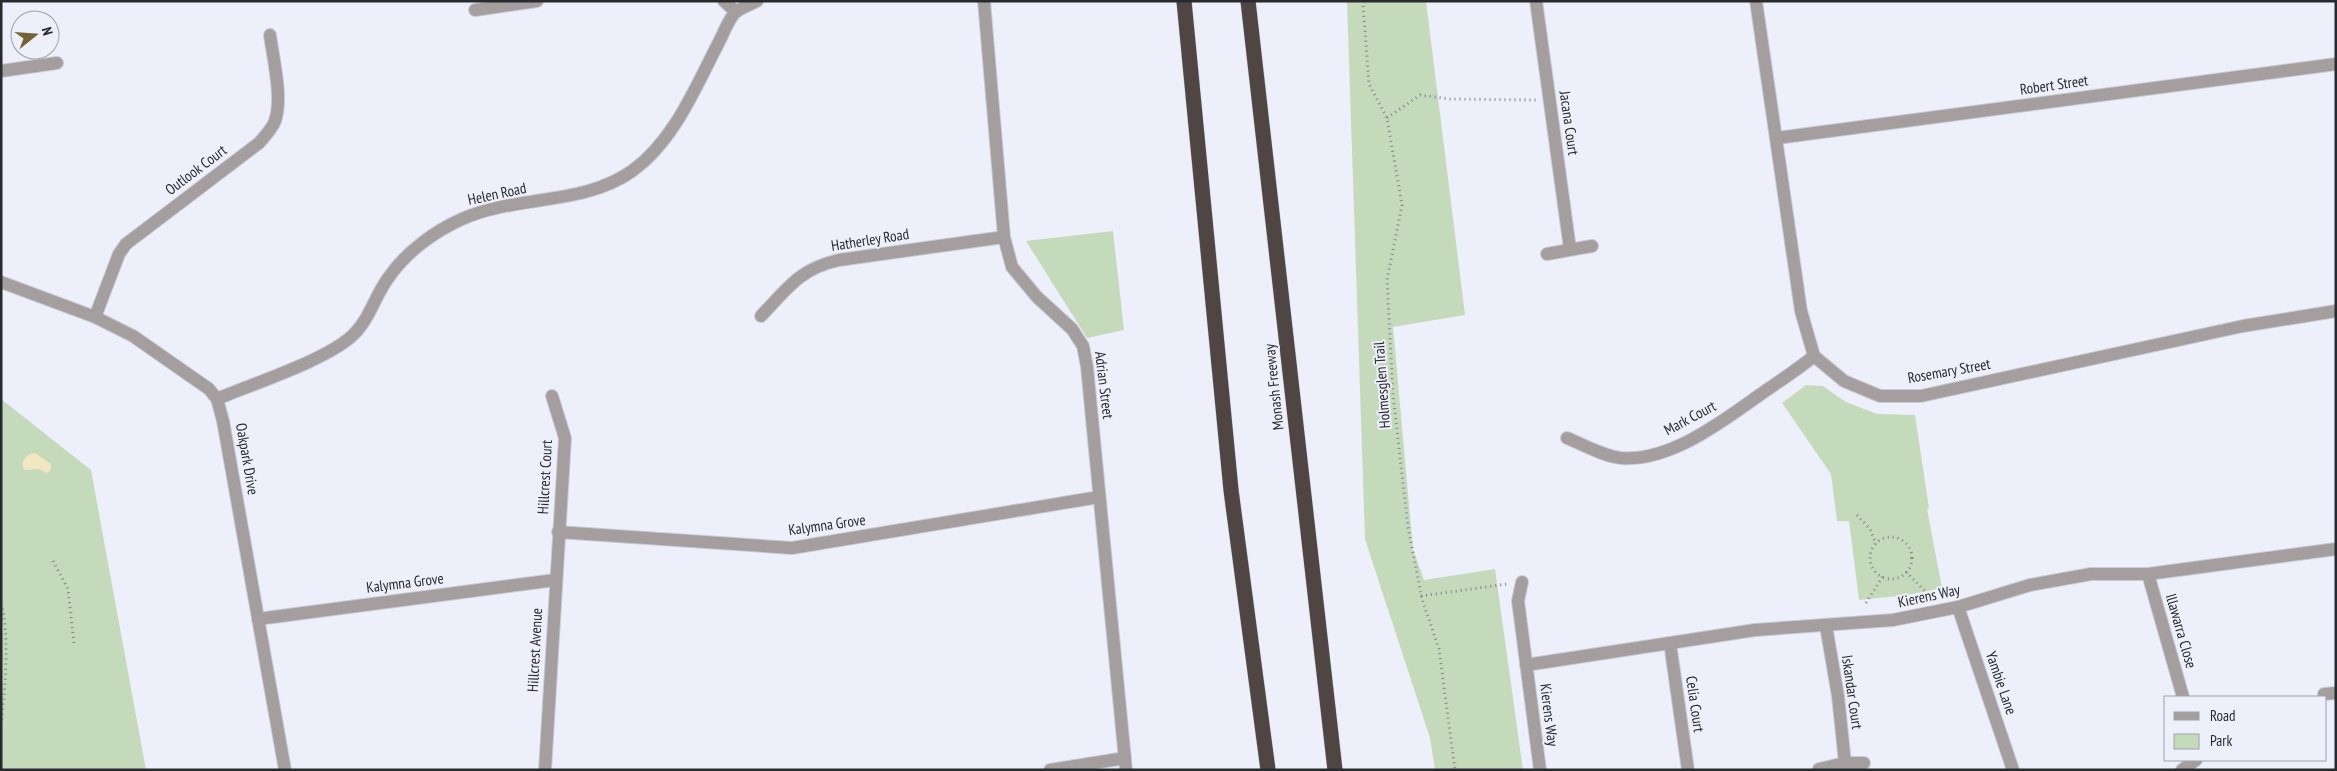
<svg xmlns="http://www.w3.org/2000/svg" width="2337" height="771" viewBox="0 0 2337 771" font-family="'PT Sans Narrow',sans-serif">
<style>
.green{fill:#c5dabb}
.sand{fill:#f1e7c1}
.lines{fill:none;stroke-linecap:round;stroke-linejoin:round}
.minor-casing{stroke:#caccd5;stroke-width:14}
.highway-casing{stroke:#caccd5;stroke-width:16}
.path{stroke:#82848b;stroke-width:3;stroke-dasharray:1 4;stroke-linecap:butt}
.minor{stroke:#a49f9e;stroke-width:12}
.highway{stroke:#4f4644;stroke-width:15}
.labels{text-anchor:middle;stroke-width:4;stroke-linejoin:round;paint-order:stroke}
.street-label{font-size:15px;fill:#292a2e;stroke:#edf0fa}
</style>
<rect width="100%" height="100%" fill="#edf0fa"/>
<g class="green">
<polygon points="1347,1 1426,1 1465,315 1393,327 1413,549 1424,580 1495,569 1523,770 1435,770 1430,738 1365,539"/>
<polygon points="1113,231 1124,330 1087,338 1026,241"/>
<polygon points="1806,385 1823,386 1846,402 1877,414 1915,415 1929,508 1927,509 1942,588 1908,595 1859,600 1849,521 1837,521 1831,474 1782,403"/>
<polygon points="1,399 91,470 146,770 1,770"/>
</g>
<path class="sand" d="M35,453L51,464L50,471L47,473L38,469L24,470C20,460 26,454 35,453Z"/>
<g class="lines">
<defs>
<g id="minor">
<polyline points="724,1 736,12"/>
<polyline points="984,1 1004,237 1012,267 1037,297 1072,329 1083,346 1087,367 1126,770"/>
<polyline points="1536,1 1570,249"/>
<polyline points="1756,1 1801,311 1814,356 1844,381 1880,396 1921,396 2243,326 2336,311"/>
<polyline points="475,10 537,1"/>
<polyline points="1,71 57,63"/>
<polyline points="1777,138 2336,64"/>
<polyline points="1547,254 1592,246"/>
<polyline points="1,282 95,317 133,336 209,389 217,399 223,421 285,770"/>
<path d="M761,316C788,288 799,269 839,260L1004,237"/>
<path d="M95,317L119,254L126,244L259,143C265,136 272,129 275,121C283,97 273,59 270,35"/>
<path d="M217,399C252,384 327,360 353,335C370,319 375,295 389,277C406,252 435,231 462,219C515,195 583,206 632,171C674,141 695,88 718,44C723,35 729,17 737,11C743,7 751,4 757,1"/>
<path d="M1567,438C1584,445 1603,456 1621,458C1670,462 1723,421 1761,394C1778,382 1797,370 1814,356"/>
<polyline points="558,532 792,548 1099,497"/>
<polyline points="2148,574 2183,697"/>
<polyline points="1522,582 1518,601 1540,770"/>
<polyline points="1958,607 2013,770"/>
<polyline points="258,619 555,580"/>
<polyline points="1826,626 1838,696 1845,763"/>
<polyline points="1670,643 1688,770"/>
<polyline points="1526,665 1755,630 1893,620 1958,607 2030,585 2091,574 2148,574 2336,549"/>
<polyline points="2324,694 2336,693"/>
<polyline points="1819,769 1845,763 1864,763"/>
<polyline points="545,770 565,438 552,396"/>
<polyline points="1050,770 1125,758"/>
<polyline points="2182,770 2196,760"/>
</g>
<g id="highway">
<polyline points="1184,1 1231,490 1268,770"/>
<polyline points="1248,1 1335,770"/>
</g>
</defs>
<use href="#minor" class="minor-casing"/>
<use href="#highway" class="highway-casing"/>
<g class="path">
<polyline points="1364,1 1363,4 1369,84 1387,118 1402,205 1387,280 1393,395 1408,527 1422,599 1439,649 1455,770"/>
<polyline points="1387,118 1420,95 1450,99 1536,100"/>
<polyline points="1857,515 1870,529 1876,544"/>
<circle cx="1891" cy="558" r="21"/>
<polyline points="53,561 68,589 74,643"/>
<polyline points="1906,572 1927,593"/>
<polyline points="1421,596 1507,584"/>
<polyline points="1866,603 1883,576"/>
<path d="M1,604C10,630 5,695 1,724"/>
</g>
<use href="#minor" class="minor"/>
<use href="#highway" class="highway"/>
</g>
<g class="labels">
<g class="street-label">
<text transform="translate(2054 85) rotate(-8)" y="5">Robert Street</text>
<text transform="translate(1569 123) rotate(82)" y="5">Jacana Court</text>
<text transform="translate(196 170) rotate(-37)" y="5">Outlook Court</text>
<text transform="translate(497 194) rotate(-12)" y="5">Helen Road</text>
<text transform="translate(870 240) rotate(-9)" y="5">Hatherley Road</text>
<text transform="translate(1949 371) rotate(-10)" y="5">Rosemary Street</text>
<text transform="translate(1104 385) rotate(83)" y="5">Adrian Street</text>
<text transform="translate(1382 385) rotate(-94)" y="5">Holmesglen Trail</text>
<text transform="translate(1274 387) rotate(-96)" y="5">Monash Freeway</text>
<text transform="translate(1690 418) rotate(-28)" y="5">Mark Court</text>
<text transform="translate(247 459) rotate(80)" y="5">Oakpark Drive</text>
<text transform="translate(545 477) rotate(-87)" y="5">Hillcrest Court</text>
<text transform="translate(827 525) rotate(-8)" y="5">Kalymna Grove</text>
<text transform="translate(405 583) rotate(-7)" y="5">Kalymna Grove</text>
<text transform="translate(1929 596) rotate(-12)" y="5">Kierens Way</text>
<text transform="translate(2181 631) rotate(74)" y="5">Illawarra Close</text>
<text transform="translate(535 650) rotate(-87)" y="5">Hillcrest Avenue</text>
<text transform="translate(2001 683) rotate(71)" y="5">Yambie Lane</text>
<text transform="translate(1852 692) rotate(82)" y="5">Iskandar Court</text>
<text transform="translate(1695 704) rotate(82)" y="5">Celia Court</text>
<text transform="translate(1549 715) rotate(83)" y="5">Kierens Way</text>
</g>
</g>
<rect width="2337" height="771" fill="none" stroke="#292a2e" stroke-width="5"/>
<rect x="2164" y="696" width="162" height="65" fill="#edf0fa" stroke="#9fa1a8"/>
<rect x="2174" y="712" width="25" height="8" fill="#a49f9e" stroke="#9fa1a8"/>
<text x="2210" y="721" font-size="15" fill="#292a2e">Road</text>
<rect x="2174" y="734" width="25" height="15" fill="#c5dabb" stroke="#9fa1a8"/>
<text x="2210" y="746" font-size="15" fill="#292a2e">Park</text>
<g transform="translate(35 35) rotate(73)"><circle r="24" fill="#edf0fa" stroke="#9fa1a8"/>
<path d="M0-4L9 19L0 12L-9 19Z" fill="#736331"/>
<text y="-8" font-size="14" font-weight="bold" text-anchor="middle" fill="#292a2e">N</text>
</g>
</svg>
